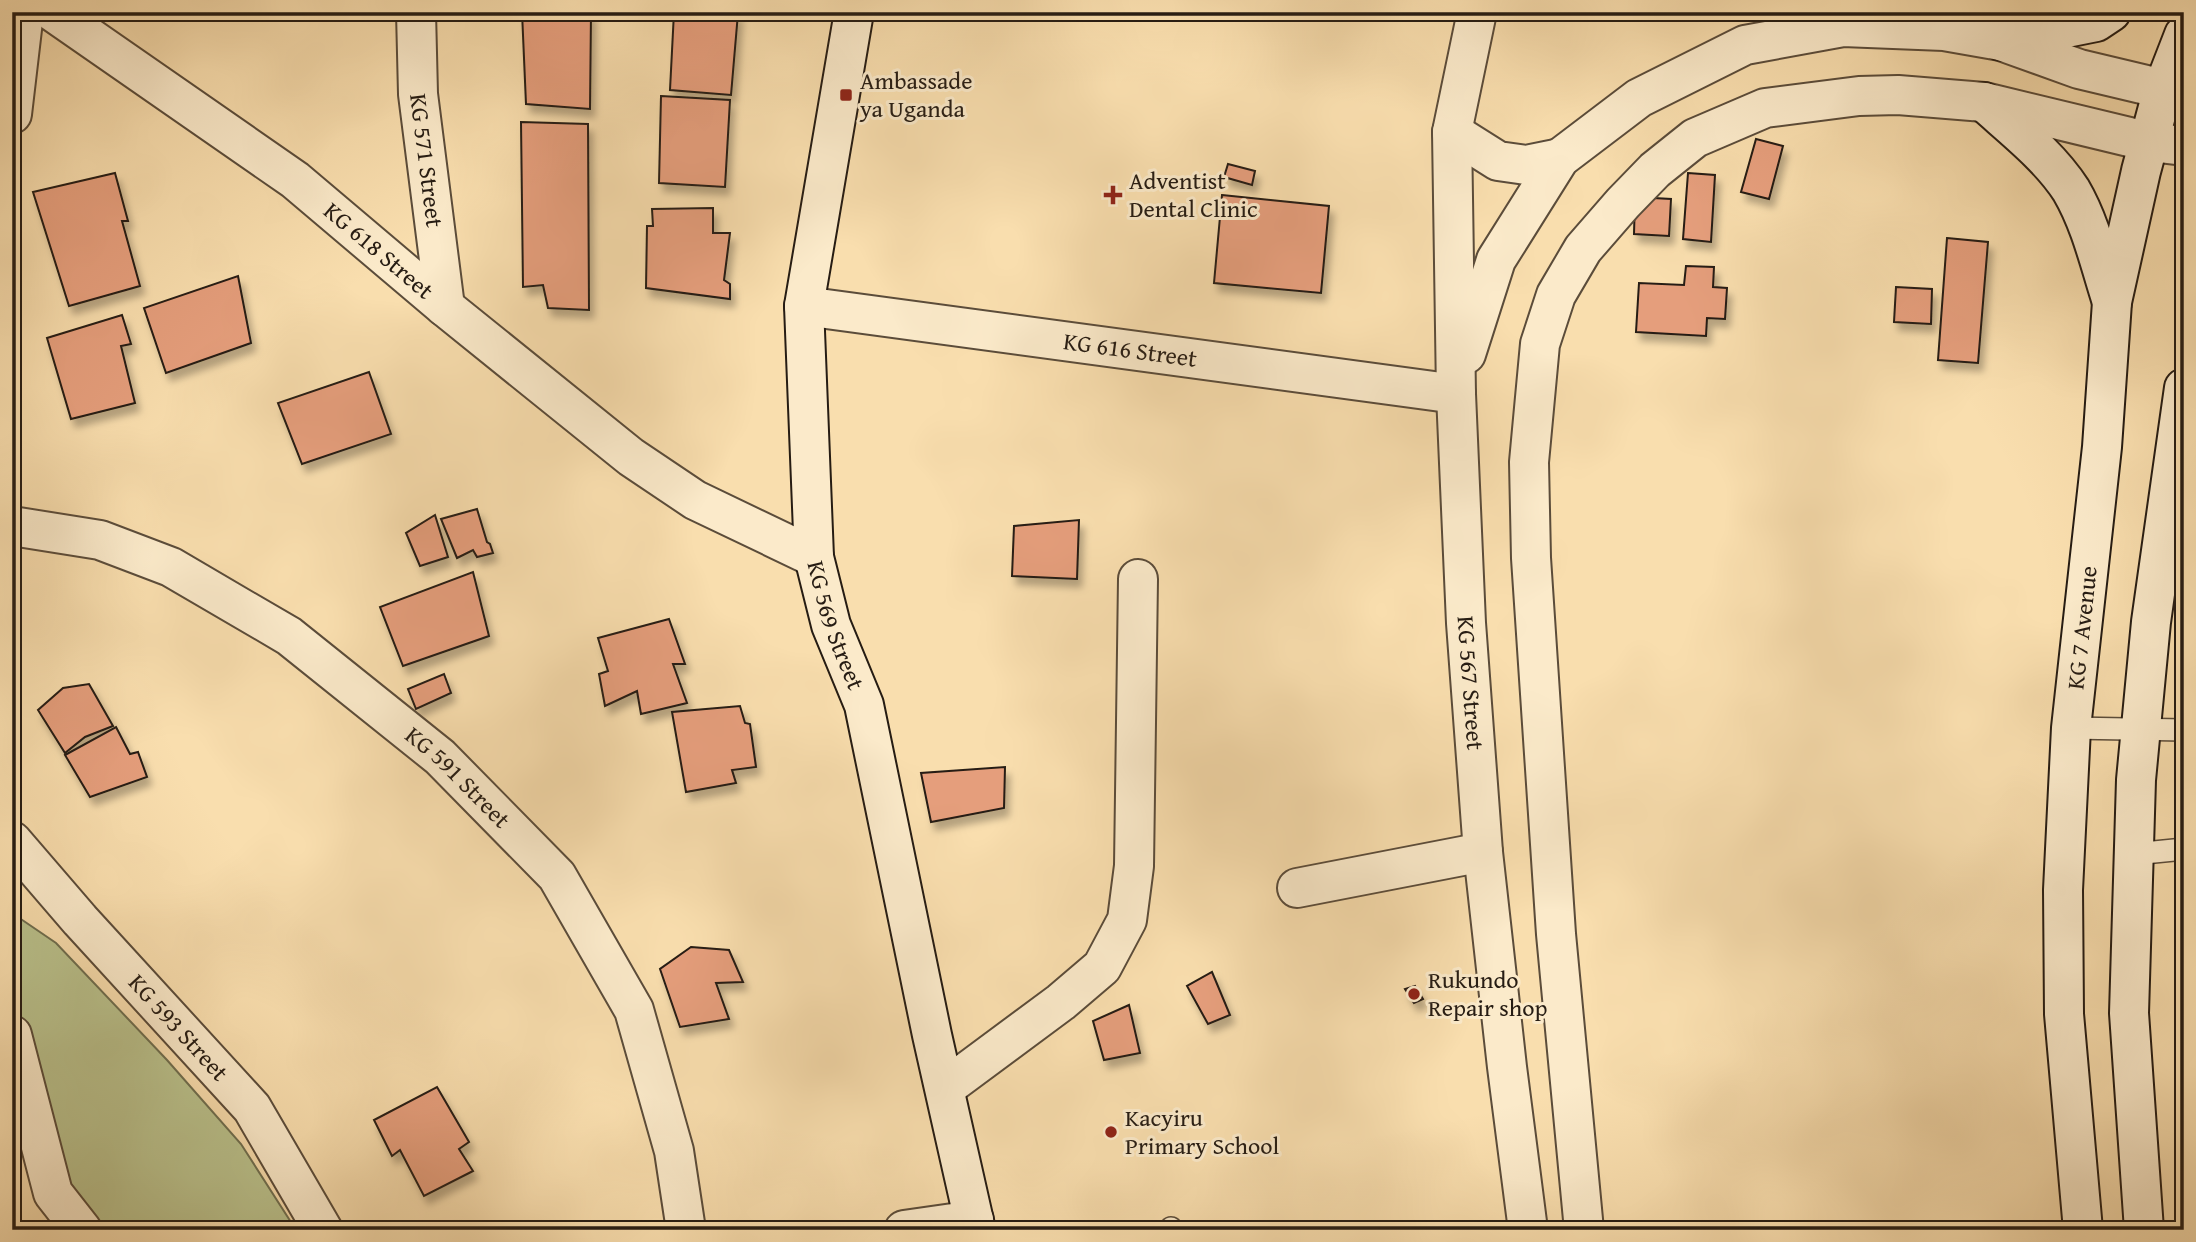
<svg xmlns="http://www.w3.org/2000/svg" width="2196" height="1242" viewBox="0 0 2196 1242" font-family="'Gentium Book Plus',serif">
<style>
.green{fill:#bac28d;stroke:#706f50;stroke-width:2}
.building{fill:#e59e7b;stroke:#261c13;stroke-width:2;filter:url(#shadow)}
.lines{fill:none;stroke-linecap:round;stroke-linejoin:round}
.lane-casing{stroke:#5b4c3a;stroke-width:24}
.street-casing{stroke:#5b4c3a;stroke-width:42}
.secondary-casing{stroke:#261c13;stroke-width:42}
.lane{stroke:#fbeaca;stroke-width:21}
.street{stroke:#fbeaca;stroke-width:38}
.secondary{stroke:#fbeaca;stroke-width:38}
.poi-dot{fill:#8f2418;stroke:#fbeaca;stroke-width:2.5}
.labels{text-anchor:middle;stroke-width:6;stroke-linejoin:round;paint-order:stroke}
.poi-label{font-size:24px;fill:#261c13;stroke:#fbeaca;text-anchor:start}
.street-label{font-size:24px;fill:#261c13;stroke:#fbeaca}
</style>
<defs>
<filter id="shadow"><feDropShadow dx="4.5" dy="8" stdDeviation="3.5" flood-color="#0004"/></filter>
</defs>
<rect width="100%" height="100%" fill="#f9deae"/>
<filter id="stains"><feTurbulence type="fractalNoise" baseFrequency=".00286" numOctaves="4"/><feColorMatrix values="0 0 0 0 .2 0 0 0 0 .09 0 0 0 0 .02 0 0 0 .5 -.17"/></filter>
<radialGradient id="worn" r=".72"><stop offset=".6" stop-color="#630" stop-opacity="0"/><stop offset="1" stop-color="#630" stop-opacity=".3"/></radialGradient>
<polygon class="green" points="12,913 56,943 167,1060 241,1144 296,1230 93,1230 46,1190 12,1042"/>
<g class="building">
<polygon points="522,12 591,12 590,109 526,104"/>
<polygon points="674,12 738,13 731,95 670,90"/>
<polygon points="661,96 730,100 725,187 659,183"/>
<polygon points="521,122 588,124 589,310 548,308 543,285 523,287"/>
<polygon points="1756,139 1783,146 1769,199 1741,192"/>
<polygon points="1228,164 1255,171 1252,185 1224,177"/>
<polygon points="115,173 128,221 122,221 140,286 69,306 33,192"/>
<polygon points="1688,173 1715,175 1711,242 1683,239"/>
<polygon points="1222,195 1329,206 1321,293 1214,283"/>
<polygon points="1635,197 1671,199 1669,236 1634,234"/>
<polygon points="713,208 713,233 730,233 724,280 730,284 730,299 646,288 647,226 653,226 652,209"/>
<polygon points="1947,238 1988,242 1978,363 1938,360"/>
<polygon points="1686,266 1714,267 1713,287 1727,288 1725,319 1707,318 1706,336 1636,332 1639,283 1684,285"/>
<polygon points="238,276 251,343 166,373 144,308"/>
<polygon points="1896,287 1932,289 1931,324 1894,322"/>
<polygon points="122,315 131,344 121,346 135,403 71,419 47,338"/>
<polygon points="369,372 391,434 302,464 278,403"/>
<polygon points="477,509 487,542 490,544 493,553 477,557 473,550 457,558 441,519"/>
<polygon points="435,515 448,557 420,566 406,533"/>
<polygon points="1079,520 1077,579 1012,576 1014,526"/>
<polygon points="473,572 489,636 403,666 380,607"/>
<polygon points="669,619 685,664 673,664 687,703 641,714 637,691 605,706 599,674 608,671 598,638"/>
<polygon points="444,674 451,693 416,709 408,689"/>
<polygon points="89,684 113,726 85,737 65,753 38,710 63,688"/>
<polygon points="740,706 745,723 750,724 756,767 732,770 736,783 686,792 672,712"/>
<polygon points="116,727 130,754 138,752 147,777 90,797 65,755"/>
<polygon points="1005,767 1004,808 931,822 921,773"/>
<polygon points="691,947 729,950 743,982 716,983 729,1019 680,1027 660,969"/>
<polygon points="1212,972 1230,1015 1208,1024 1187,986"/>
<polygon points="1415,986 1423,999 1414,1003 1405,989"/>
<polygon points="1129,1005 1140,1053 1104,1060 1093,1021"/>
<polygon points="437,1087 469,1142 459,1149 473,1171 424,1196 400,1150 392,1156 374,1120"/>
</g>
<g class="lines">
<defs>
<g id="lane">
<polyline points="2071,728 2184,730"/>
<polyline points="2134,854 2184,849"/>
<polyline points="1171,1228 1172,1230"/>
</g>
<g id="street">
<path id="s1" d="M53,12L295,180L445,307L631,457L695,500L814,557"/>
<path id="s2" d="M416,12L418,94L445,307"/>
<path id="s3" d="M1477,12L1452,132L1456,394L1466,623L1483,852L1507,1067L1528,1230"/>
<polyline points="12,114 24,12"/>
<polyline points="1452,132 1498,161 1526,165 1560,158"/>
<path id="s4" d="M804,306L1456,394"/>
<polyline points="1466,354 1496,260 1560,158 1639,98 1745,45 1843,27 1944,31 2001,41 2079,69 2163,89 2184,91"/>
<path id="s5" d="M12,526L100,540L171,567L289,636L440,757L557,876L634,1010L674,1151L686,1230"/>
<path id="s6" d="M12,841L80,920L252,1108L323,1230"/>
<polyline points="1297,888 1483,852"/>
<polyline points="12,1035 53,1193 82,1230"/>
<polyline points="945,1088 1061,1002 1102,967 1127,920 1134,866 1138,579"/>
<polyline points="904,1230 974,1220"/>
<polyline points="1584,1230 1556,934 1531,558 1529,462 1540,344 1556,295 1583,249 1623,203 1655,170 1695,138 1765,108 1859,96 1898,95 1984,102 2150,142 2184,146"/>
</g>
<g id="secondary">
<path id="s7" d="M854,12L804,306L814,557L831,625L864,705L932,1035L976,1230"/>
<polyline points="2001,41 2096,22 2111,12"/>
<path d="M1984,102C2014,129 2049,156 2071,190C2091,224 2100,265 2112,302"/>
<path id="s8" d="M2083,1230L2064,1014L2063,890L2071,728L2102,447L2112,302L2141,171L2163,89L2184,35"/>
<polyline points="2144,1230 2129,1013 2136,780 2151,622 2184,388"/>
</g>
</defs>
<use href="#lane" class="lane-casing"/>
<use href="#street" class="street-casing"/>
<use href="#secondary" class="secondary-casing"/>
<use href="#lane" class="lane"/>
<use href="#street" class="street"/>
<use href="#secondary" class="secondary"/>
</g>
<g class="poi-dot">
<rect x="839" y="88" width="14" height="14" rx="3.5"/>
<path d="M1109.5 184.5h7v7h7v7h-7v7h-7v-7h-7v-7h7z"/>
<circle cx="1414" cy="994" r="7"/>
<circle cx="1111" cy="1132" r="7"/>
</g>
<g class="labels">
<g class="poi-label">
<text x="860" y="89">Ambassade<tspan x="860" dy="28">ya Uganda</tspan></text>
<text x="1129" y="189">Adventist<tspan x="1129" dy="28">Dental Clinic</tspan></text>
<text x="1428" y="988">Rukundo<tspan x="1428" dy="28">Repair shop</tspan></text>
<text x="1125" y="1126">Kacyiru<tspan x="1125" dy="28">Primary School</tspan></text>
</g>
<g class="street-label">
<text dy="8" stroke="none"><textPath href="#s2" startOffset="149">KG 571 Street</textPath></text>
<text dy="8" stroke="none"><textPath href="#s1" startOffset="404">KG 618 Street</textPath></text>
<text dy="8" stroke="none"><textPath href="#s4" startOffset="329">KG 616 Street</textPath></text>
<text dy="8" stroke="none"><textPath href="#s7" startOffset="621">KG 569 Street</textPath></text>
<text dy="8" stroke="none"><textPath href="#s8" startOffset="604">KG 7 Avenue</textPath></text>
<text dy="8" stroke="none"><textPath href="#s3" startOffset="674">KG 567 Street</textPath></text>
<text dy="8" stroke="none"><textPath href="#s5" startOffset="522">KG 591 Street</textPath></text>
<text dy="8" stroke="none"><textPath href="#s6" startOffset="250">KG 593 Street</textPath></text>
</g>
</g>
<rect width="2196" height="1242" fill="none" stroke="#f9deae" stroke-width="42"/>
<rect x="14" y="14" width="2168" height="1214" fill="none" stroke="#261c13" stroke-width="3.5"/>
<rect x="21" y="21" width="2154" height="1200" fill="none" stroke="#261c13" stroke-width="2"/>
<rect width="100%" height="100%" filter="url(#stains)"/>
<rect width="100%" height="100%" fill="url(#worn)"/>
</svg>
